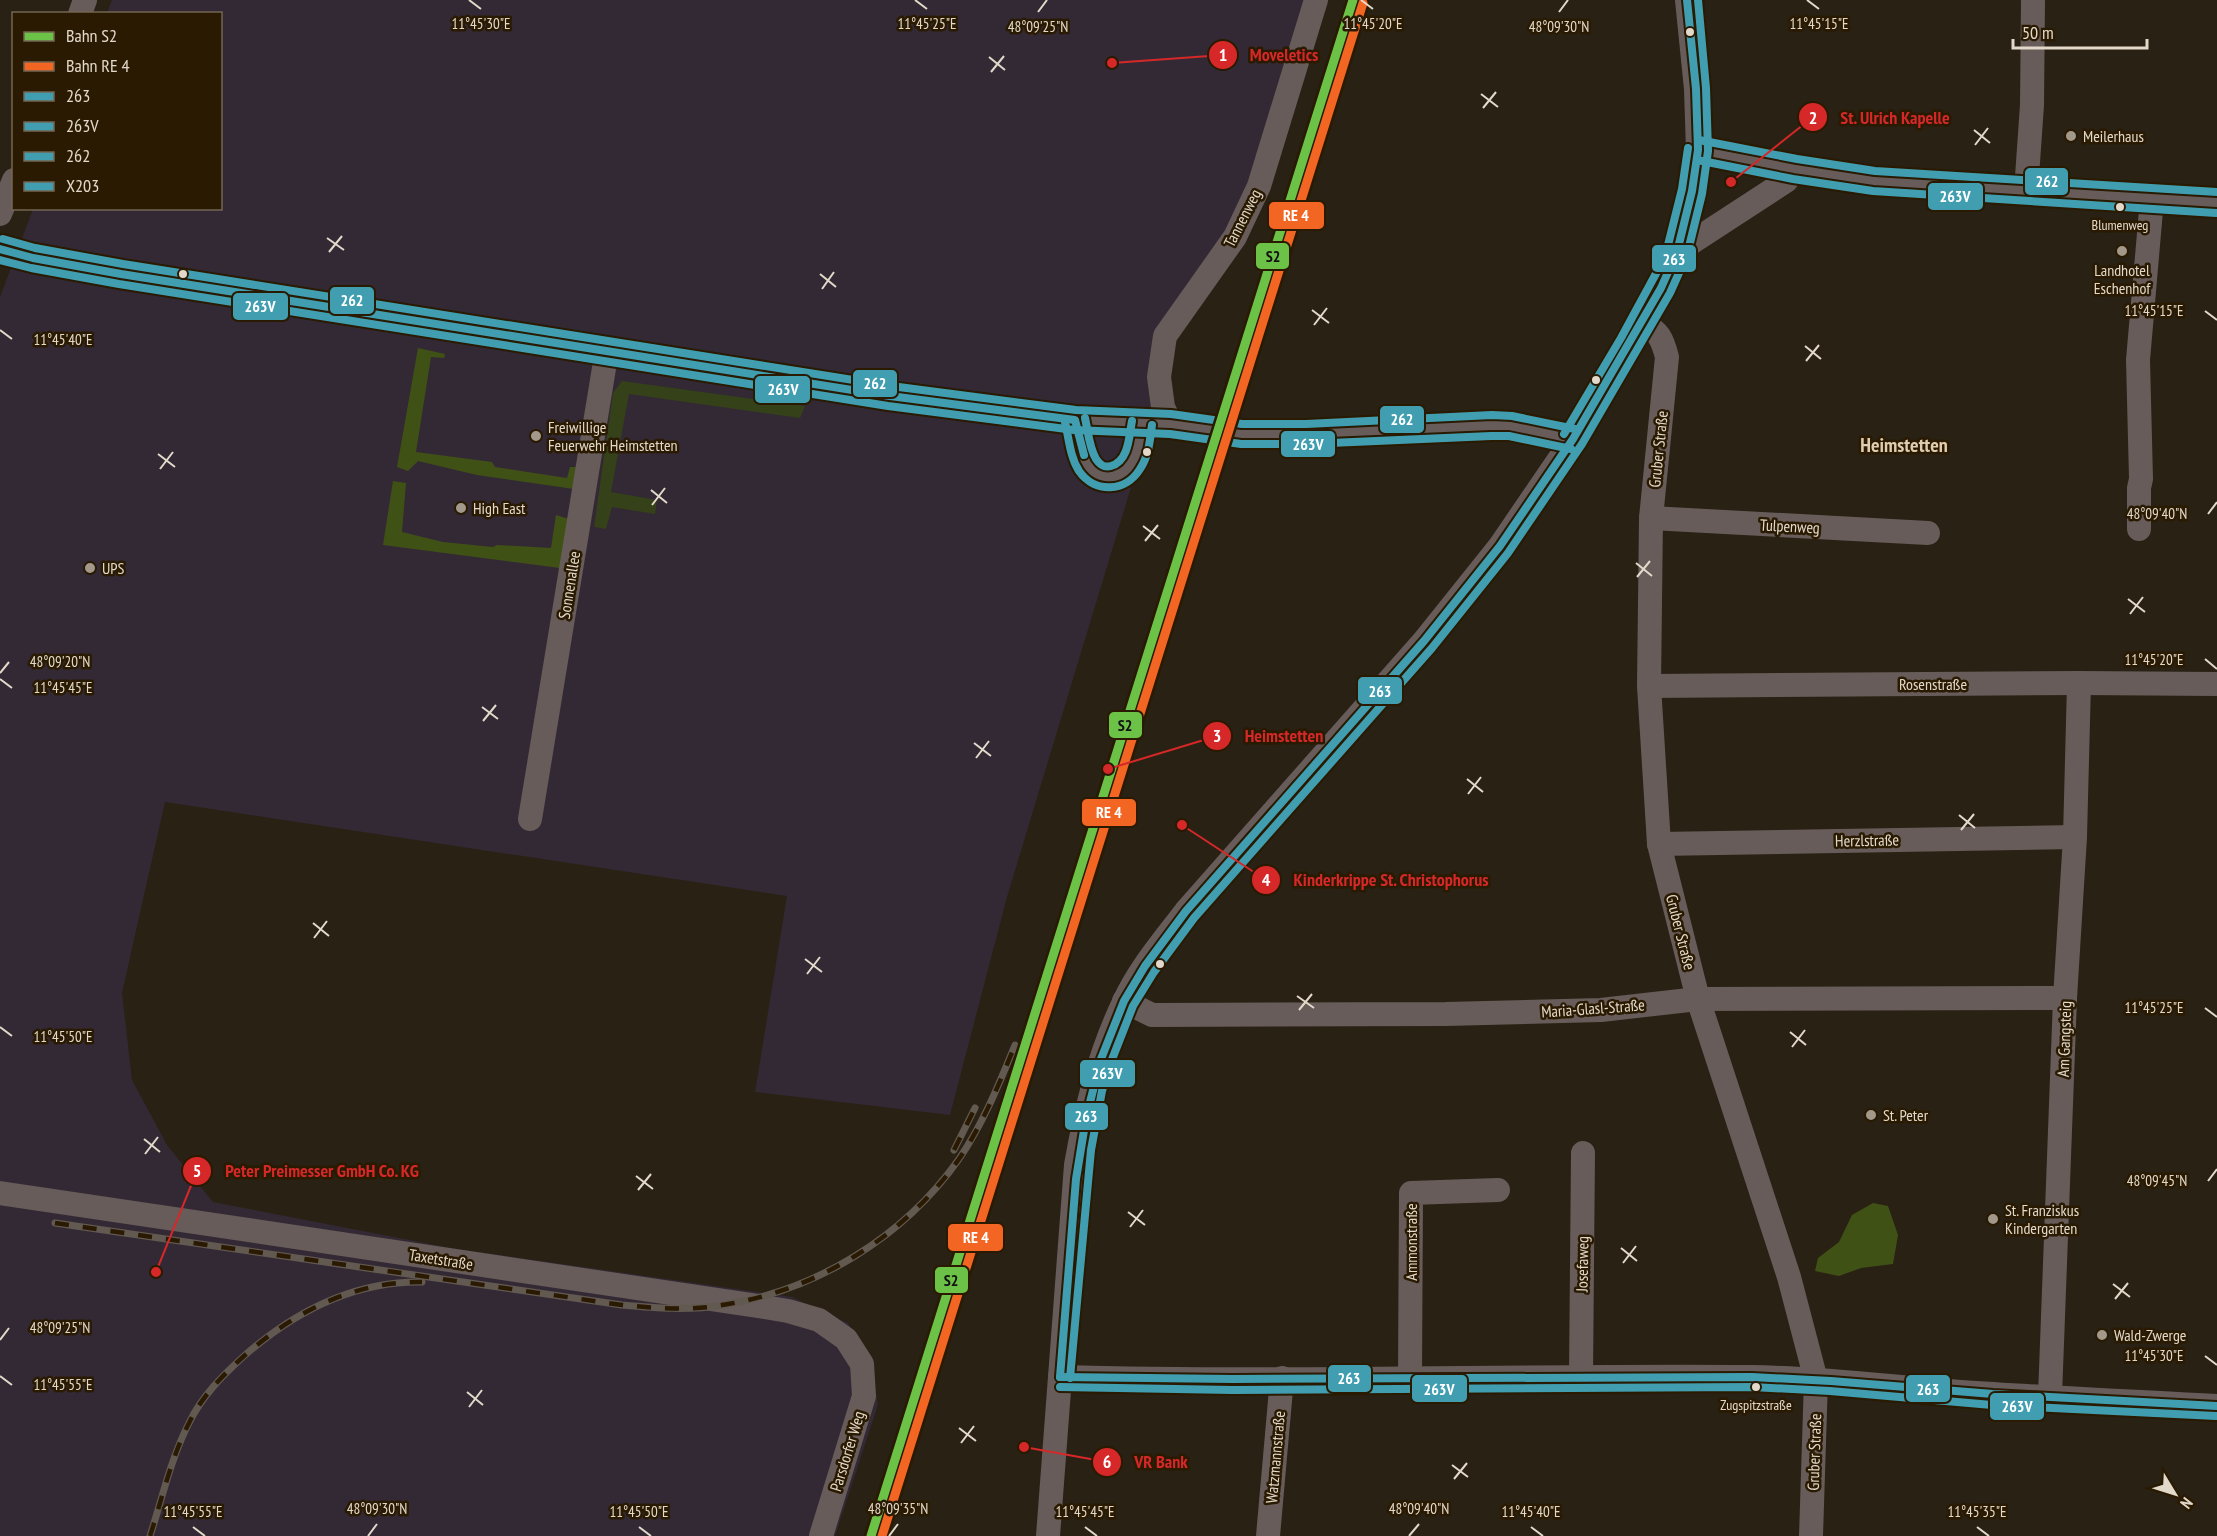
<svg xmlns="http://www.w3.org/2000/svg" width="2217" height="1536" viewBox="0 0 2217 1536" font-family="'PT Sans Narrow',sans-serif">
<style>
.commercial{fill:#332934}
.green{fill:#354119}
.forest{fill:#405116}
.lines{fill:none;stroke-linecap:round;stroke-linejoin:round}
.minor{stroke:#675c59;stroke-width:24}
.rail-casing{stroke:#625951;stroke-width:7}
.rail{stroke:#291a01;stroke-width:4.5;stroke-dasharray:14;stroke-linecap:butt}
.bus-1-casing{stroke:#291a01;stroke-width:12}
.bus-2-casing{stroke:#291a01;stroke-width:12}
.bus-3-casing{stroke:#291a01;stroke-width:12}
.bus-4-casing{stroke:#291a01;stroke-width:12}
.bus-1{stroke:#409eb0;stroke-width:8}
.bus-2{stroke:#409eb0;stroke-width:8}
.bus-3{stroke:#409eb0;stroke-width:8}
.bus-4{stroke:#409eb0;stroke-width:8}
.rail-1-casing{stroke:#291a01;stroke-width:14}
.rail-2-casing{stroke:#291a01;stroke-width:14}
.rail-1{stroke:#6cc247;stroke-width:9}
.rail-2{stroke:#f26522;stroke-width:9}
.ticks{fill:none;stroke:#e3d9ca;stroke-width:2}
.bus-dot{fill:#e3d9ca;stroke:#291a01;stroke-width:2}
.poi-dot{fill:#a2998a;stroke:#291a01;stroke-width:2}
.labels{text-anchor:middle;stroke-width:5;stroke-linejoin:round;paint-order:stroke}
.bus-label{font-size:14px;fill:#e3d9ca;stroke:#291a01}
.poi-label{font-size:16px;fill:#e3d9ca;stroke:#291a01;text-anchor:start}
.street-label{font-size:16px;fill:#e3d9ca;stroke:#291a01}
.quarter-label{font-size:20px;font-weight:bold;fill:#e0ccae;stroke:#291a01}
.ticks-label{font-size:15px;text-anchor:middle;fill:#e3d9ca;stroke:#291a01;stroke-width:5;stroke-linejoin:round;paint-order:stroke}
.leader{fill:none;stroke:#d62828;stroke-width:2}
.callout-dot{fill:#d62828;stroke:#291a01;stroke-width:2}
.mark-label{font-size:18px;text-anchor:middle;font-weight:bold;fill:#fff}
.callout-label{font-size:18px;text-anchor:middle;font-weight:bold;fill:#d62828;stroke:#291a01;stroke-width:5;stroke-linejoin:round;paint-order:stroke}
.line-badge{stroke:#291a01;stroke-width:2}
.badge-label{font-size:16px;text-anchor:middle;font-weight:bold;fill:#fff}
.pale-badge-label{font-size:16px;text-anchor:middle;font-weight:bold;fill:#111}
</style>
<rect width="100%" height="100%" fill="#292113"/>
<polygon class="commercial" points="112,0 1308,0 1254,183 1231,229 1160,327 1155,408 1007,897 950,1115 755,1092 787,896 165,802 122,993 132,1080 167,1145 213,1202 451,1248 792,1297 848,1323 871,1364 878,1405 835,1536 0,1536 0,297 33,209 220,208 220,14 107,13"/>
<polygon class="green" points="622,381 805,406 800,418 629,394 611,492 657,500 655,514 612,507 606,529 594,527 613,393"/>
<g class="forest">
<polygon points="418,348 445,354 444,358 431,357 416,452 492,462 495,467 567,478 570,467 577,467 574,489 477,475 418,461 408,471 397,467"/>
<polygon points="393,481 406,483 402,532 443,542 493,547 497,545 551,548 556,515 569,519 560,568 383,545"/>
<polygon points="1873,1203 1888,1206 1898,1235 1893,1264 1861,1268 1839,1276 1815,1271 1818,1258 1839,1242 1852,1215"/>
</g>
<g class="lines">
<g class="minor">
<polyline points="80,14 85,0"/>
<polyline points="1698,150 1721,153 1795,169 1874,181 2217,203"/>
<polyline points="2026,191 2032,105 2033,0"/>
<polyline points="0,214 14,180"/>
<polyline points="0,249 33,258 121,274 890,396 1075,420 1171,424 1241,434 1306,434 1491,425 1510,426 1573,439"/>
<polyline points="1677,252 1786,181 1795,169"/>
<path d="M1642,322C1659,332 1662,338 1667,357L1651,518L1649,686L1659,844L1698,999L1789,1277L1816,1380L1811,1536"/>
<path d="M1075,420C1079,435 1080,457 1091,469C1096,476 1104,479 1112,477C1137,473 1139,442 1142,423"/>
<polyline points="1171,424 1163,407 1159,377 1165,336 1235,237 1259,186 1316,0"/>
<polyline points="1651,518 1928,533"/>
<polyline points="2139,529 2139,488 2141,479 2138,360 2152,199"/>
<polyline points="1649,686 2079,683 2217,684"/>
<polyline points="530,819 607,350"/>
<polyline points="1659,844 2075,837"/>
<polyline points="1124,1001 1152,1015 1446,1014 1601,1010 1698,999 2065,998"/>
<polyline points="0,1193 764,1307 788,1311 819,1320 846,1339 862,1364 864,1396 821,1536"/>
<polyline points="1581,1376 1583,1153"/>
<path d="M1060,1377C1290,1383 1521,1375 1752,1377C1822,1378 1892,1387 1961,1392C2046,1398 2132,1401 2217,1406"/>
<polyline points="1410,1377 1411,1193 1498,1190"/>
<polyline points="2050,1396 2065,998 2075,837 2079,683"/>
<path d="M1048,1536L1076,1165C1086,1108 1099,1054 1124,1002C1139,969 1164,940 1186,911L1424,641L1500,546L1573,439L1661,288L1677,252L1692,191L1698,150L1696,89L1687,0"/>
<polyline points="1268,1536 1282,1378"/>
</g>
<defs>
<g id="rail">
<polyline points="954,1150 975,1108"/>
<path d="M55,1223L622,1305C655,1308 689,1311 722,1305C816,1291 904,1237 959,1159C983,1124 999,1084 1015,1045"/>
<path d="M150,1536C162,1499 171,1458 189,1423C202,1396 222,1376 244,1356C294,1312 354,1281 422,1282"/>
</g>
</defs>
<use href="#rail" class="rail-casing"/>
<use href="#rail" class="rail"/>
<defs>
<g id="bus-1">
<polyline points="1060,1377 1076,1179 1086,1118 1101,1059 1124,1001 1145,966 1186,911 1424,641 1500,546 1573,439 1661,288 1677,252 1692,191 1698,150 1696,89 1687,0"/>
<polyline points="1060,1377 1233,1379 1752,1377 1831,1381 1993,1394 2217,1406"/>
</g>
<g id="bus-2">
<polyline points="1697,160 1793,179 1873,191 2216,213"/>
<polyline points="0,260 31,268 119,284 888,406 1074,430 1170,434 1241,444 1307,444 1491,436 1509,436 1571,449"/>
<path d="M1065,422C1069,439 1070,457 1079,471C1095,494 1126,492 1140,469C1149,456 1150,439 1152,425"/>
<polyline points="1070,1378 1091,1150 1102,1091 1111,1062 1133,1006 1154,972 1194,918 1432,648 1508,553 1582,444 1670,293 1687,255 1702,194 1708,151 1706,88 1698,0"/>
<polyline points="1060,1387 1233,1390 1752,1387 1830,1391 1992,1405 2216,1416"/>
</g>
<g id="bus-3">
<polyline points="1699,140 1797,159 1875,171 2217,192"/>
<polyline points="3,239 35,248 123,264 891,386 1076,410 1171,414 1242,424 1306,424 1492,415 1512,416 1575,429"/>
<path d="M1085,418C1088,431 1089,447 1096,459C1100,465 1104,468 1111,466C1129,461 1129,436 1132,421"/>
<polyline points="1564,434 1621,338 1659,268 1667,249 1682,189 1688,148"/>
</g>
<polyline id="bus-4" points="0,249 33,258 121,274 890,396 1075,420 1084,455"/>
</defs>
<use href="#bus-1" class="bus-1-casing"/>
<use href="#bus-2" class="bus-2-casing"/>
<use href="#bus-3" class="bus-3-casing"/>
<use href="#bus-4" class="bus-4-casing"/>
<use href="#bus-1" class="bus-1"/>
<use href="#bus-2" class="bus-2"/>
<use href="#bus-3" class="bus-3"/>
<use href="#bus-4" class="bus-4"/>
<defs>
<polyline id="rail-1" points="871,1536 1353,0"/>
<polyline id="rail-2" points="882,1536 1363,3"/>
</defs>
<use href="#rail-1" class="rail-1-casing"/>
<use href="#rail-2" class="rail-2-casing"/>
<use href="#rail-1" class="rail-1"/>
<use href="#rail-2" class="rail-2"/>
</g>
<path class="ticks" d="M469,0L481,9M915,0L927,9M1361,0L1373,9M1807,0L1819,9M1038,12L1047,0M1559,12L1568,0M989,57L1005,70M991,72L1004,56M1481,94L1498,107M1483,108L1496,92M1974,130L1990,143M1975,145L1988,128M327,238L344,250M329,252L342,236M820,274L836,287M822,289L834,272M1312,310L1329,323M2205,311L2217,320M1314,325L1327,308M0,330L12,339M1805,346L1821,359M1806,361L1819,345M158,454L175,467M160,469L173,452M651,490L667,503M652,505L665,488M2208,514L2217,502M1143,526L1160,539M1145,541L1158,525M1636,563L1652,576M1637,577L1650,561M2128,599L2145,612M2130,614L2143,597M2205,659L2217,669M0,673L9,662M0,679L12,688M482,707L498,719M483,721L496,705M974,743L991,756M976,758L989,741M1467,779L1483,792M1468,794L1481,777M1959,815L1975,828M1961,830L1974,814M313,923L329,936M314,938L327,921M805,959L822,972M807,974L820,957M1297,996L1314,1008M2205,1008L2217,1017M1299,1010L1312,994M0,1027L12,1036M1790,1032L1806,1045M1792,1047L1805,1030M144,1139L160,1152M145,1154L158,1137M636,1176L653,1189M2208,1181L2217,1169M638,1190L651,1174M1128,1212L1145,1225M1130,1227L1143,1210M1621,1248L1637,1261M1623,1263L1636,1246M2113,1284L2130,1297M2115,1299L2128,1283M0,1340L9,1328M2205,1356L2217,1365M0,1376L12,1385M467,1392L483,1405M469,1407L482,1390M959,1428L976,1441M961,1443L974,1426M1452,1465L1468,1477M1454,1479L1467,1463M193,1527L205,1536M639,1527L651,1536M1085,1527L1097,1536M1531,1527L1543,1536M1977,1527L1989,1536M368,1536L377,1524M889,1536L898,1524M1409,1536L1419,1524"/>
<g class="bus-dot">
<circle cx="1690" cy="32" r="5"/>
<circle cx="2120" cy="207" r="5"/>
<circle cx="183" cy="274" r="5"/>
<circle cx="1596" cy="380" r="5"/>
<circle cx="1147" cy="452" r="5"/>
<circle cx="1160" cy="964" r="5"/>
<circle cx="1756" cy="1387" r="5"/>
</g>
<g class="poi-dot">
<circle cx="2071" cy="136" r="6"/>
<circle cx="2122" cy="251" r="6"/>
<circle cx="536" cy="436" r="6"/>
<circle cx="461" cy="508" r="6"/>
<circle cx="90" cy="568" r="6"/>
<circle cx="1871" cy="1115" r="6"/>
<circle cx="1993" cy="1219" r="6"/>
<circle cx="2102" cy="1335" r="6"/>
</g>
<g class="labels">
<g class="bus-label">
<text x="2120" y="230">Blumenweg</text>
<text x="1756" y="1410">Zugspitzstraße</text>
</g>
<g class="poi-label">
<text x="2083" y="142">Meilerhaus</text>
<text x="2122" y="276" text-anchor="middle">Landhotel<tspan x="2122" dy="18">Eschenhof</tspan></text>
<text x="548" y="433">Freiwillige<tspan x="548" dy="18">Feuerwehr Heimstetten</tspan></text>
<text x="473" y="514">High East</text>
<text x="102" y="574">UPS</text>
<text x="1883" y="1121">St. Peter</text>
<text x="2005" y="1216">St. Franziskus<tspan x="2005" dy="18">Kindergarten</tspan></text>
<text x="2114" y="1341">Wald-Zwerge</text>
</g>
<g class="street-label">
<text transform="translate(1242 218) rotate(-63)" y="6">Tannenweg</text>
<text transform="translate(1658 449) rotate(-84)" y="6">Gruber Straße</text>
<text transform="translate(1790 526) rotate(3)" y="6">Tulpenweg</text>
<text transform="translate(569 585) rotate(-81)" y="6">Sonnenallee</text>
<text x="1933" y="690">Rosenstraße</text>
<text transform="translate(1867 840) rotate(-1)" y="6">Herzlstraße</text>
<text transform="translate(1681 932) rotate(76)" y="6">Gruber Straße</text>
<text transform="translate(1593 1008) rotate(-4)" y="6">Maria-Glasl-Straße</text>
<text transform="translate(2064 1039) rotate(-88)" y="6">Am Gangsteig</text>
<text transform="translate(1411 1242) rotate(-90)" y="6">Ammonstraße</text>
<text transform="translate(441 1259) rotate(9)" y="6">Taxetstraße</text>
<text transform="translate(1582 1264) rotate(-89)" y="6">Josefaweg</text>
<text transform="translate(847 1451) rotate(-73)" y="6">Parsdorfer Weg</text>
<text transform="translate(1814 1452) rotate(-88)" y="6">Gruber Straße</text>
<text transform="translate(1275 1457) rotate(-85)" y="6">Watzmannstraße</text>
</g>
<g class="quarter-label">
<text x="1904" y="452">Heimstetten</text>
</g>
</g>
<g class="ticks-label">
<text x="481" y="29">11°45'30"E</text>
<text x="927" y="29">11°45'25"E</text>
<text x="1373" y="29">11°45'20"E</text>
<text x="1819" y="29">11°45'15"E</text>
<text x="1038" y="32">48°09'25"N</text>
<text x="1559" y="32">48°09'30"N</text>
<text x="2154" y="316">11°45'15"E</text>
<text x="63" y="345">11°45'40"E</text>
<text x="2157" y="519">48°09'40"N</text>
<text x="2154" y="665">11°45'20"E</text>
<text x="60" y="667">48°09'20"N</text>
<text x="63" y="693">11°45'45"E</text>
<text x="2154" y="1013">11°45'25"E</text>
<text x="63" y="1042">11°45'50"E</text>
<text x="2157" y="1186">48°09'45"N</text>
<text x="60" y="1333">48°09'25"N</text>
<text x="2154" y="1361">11°45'30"E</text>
<text x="63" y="1390">11°45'55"E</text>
<text x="377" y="1514">48°09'30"N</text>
<text x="898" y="1514">48°09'35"N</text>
<text x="1419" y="1514">48°09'40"N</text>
<text x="193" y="1517">11°45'55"E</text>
<text x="639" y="1517">11°45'50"E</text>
<text x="1085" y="1517">11°45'45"E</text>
<text x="1531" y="1517">11°45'40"E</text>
<text x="1977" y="1517">11°45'35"E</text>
</g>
<path class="leader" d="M1112 63L1223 55M1731 182L1813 117M1108 769L1217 736M1182 825L1266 880M156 1272L197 1171M1024 1447L1107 1462"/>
<g class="callout-dot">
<circle cx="1112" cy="63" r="6"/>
<circle cx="1731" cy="182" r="6"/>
<circle cx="1108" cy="769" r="6"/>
<circle cx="1182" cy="825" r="6"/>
<circle cx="156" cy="1272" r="6"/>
<circle cx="1024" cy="1447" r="6"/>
<circle cx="1223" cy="55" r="15"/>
<circle cx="1813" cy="117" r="15"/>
<circle cx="1217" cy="736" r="15"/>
<circle cx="1266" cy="880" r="15"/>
<circle cx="197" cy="1171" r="15"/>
<circle cx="1107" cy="1462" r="15"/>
</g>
<g class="mark-label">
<text x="1223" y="61">1</text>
<text x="1813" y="124">2</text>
<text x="1217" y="742">3</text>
<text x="1266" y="886">4</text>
<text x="197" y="1177">5</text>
<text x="1107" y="1468">6</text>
</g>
<g class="callout-label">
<text x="1284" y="61">Moveletics</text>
<text x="1895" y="124">St. Ulrich Kapelle</text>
<text x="1284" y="742">Heimstetten</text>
<text x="1391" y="886">Kinderkrippe St. Christophorus</text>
<text x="322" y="1177">Peter Preimesser GmbH Co. KG</text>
<text x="1161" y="1468">VR Bank</text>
</g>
<g class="line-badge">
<rect x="2024" y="167" width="45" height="29" rx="6" fill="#409eb0"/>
<rect x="1927" y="182" width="57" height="29" rx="6" fill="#409eb0"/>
<rect x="1268" y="201" width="57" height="29" rx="6" fill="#f26522"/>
<rect x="1255" y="242" width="35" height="28" rx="6" fill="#6cc247"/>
<rect x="1651" y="244" width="46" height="29" rx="6" fill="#409eb0"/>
<rect x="329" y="286" width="46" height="29" rx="6" fill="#409eb0"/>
<rect x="232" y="292" width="57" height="29" rx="6" fill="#409eb0"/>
<rect x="852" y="369" width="46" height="29" rx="6" fill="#409eb0"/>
<rect x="754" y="375" width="57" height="29" rx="6" fill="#409eb0"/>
<rect x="1379" y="405" width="46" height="29" rx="6" fill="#409eb0"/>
<rect x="1280" y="430" width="56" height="28" rx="6" fill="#409eb0"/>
<rect x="1357" y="676" width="46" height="29" rx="6" fill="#409eb0"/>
<rect x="1108" y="711" width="35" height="28" rx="6" fill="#6cc247"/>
<rect x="1081" y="798" width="56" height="29" rx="6" fill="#f26522"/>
<rect x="1079" y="1059" width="57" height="29" rx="6" fill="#409eb0"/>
<rect x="1064" y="1102" width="45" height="29" rx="6" fill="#409eb0"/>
<rect x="947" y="1223" width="57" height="29" rx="6" fill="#f26522"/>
<rect x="934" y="1266" width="35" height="28" rx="6" fill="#6cc247"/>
<rect x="1327" y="1364" width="45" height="29" rx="6" fill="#409eb0"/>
<rect x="1905" y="1374" width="46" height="29" rx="6" fill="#409eb0"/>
<rect x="1411" y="1374" width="57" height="29" rx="6" fill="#409eb0"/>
<rect x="1989" y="1392" width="56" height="29" rx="6" fill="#409eb0"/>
</g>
<g class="badge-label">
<text x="2047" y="187">262</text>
<text x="1955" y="202">263V</text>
<text x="1296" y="221">RE 4</text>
<text x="1674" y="265">263</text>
<text x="352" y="306">262</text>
<text x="260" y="312">263V</text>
<text x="875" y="389">262</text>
<text x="783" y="395">263V</text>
<text x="1402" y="425">262</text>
<text x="1308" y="450">263V</text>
<text x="1380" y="697">263</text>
<text x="1109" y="818">RE 4</text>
<text x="1107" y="1079">263V</text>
<text x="1086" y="1122">263</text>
<text x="976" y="1243">RE 4</text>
<text x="1349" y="1384">263</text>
<text x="1928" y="1395">263</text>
<text x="1439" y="1395">263V</text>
<text x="2017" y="1412">263V</text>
</g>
<g class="pale-badge-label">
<text x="1273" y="262">S2</text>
<text x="1125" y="731">S2</text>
<text x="951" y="1286">S2</text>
</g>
<rect x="12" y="12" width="210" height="198" fill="#291a01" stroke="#736651" stroke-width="1.5"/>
<rect x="24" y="32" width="30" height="9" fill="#6cc247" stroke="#736651" stroke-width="1.5"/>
<text x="66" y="42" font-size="18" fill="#e3d9ca">Bahn S2</text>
<rect x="24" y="62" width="30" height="9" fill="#f26522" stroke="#736651" stroke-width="1.5"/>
<text x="66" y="72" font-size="18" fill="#e3d9ca">Bahn RE 4</text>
<rect x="24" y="92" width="30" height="9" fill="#409eb0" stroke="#736651" stroke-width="1.5"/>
<text x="66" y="102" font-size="18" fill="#e3d9ca">263</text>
<rect x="24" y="122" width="30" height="9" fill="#409eb0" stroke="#736651" stroke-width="1.5"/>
<text x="66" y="132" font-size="18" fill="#e3d9ca">263V</text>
<rect x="24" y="152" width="30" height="9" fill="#409eb0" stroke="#736651" stroke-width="1.5"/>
<text x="66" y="162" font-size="18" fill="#e3d9ca">262</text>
<rect x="24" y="182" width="30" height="9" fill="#409eb0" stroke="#736651" stroke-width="1.5"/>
<text x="66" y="192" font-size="18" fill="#e3d9ca">X203</text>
<g transform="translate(2175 1494) rotate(128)" stroke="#291a01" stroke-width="4.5" paint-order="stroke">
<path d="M0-4.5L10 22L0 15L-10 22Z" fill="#e3d9ca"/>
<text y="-9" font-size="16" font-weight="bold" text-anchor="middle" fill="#e3d9ca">N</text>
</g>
<path d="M2013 39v9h134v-9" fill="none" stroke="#e3d9ca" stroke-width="3"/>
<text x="2022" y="39" font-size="18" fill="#e3d9ca" stroke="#291a01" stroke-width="4.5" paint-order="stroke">50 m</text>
</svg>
